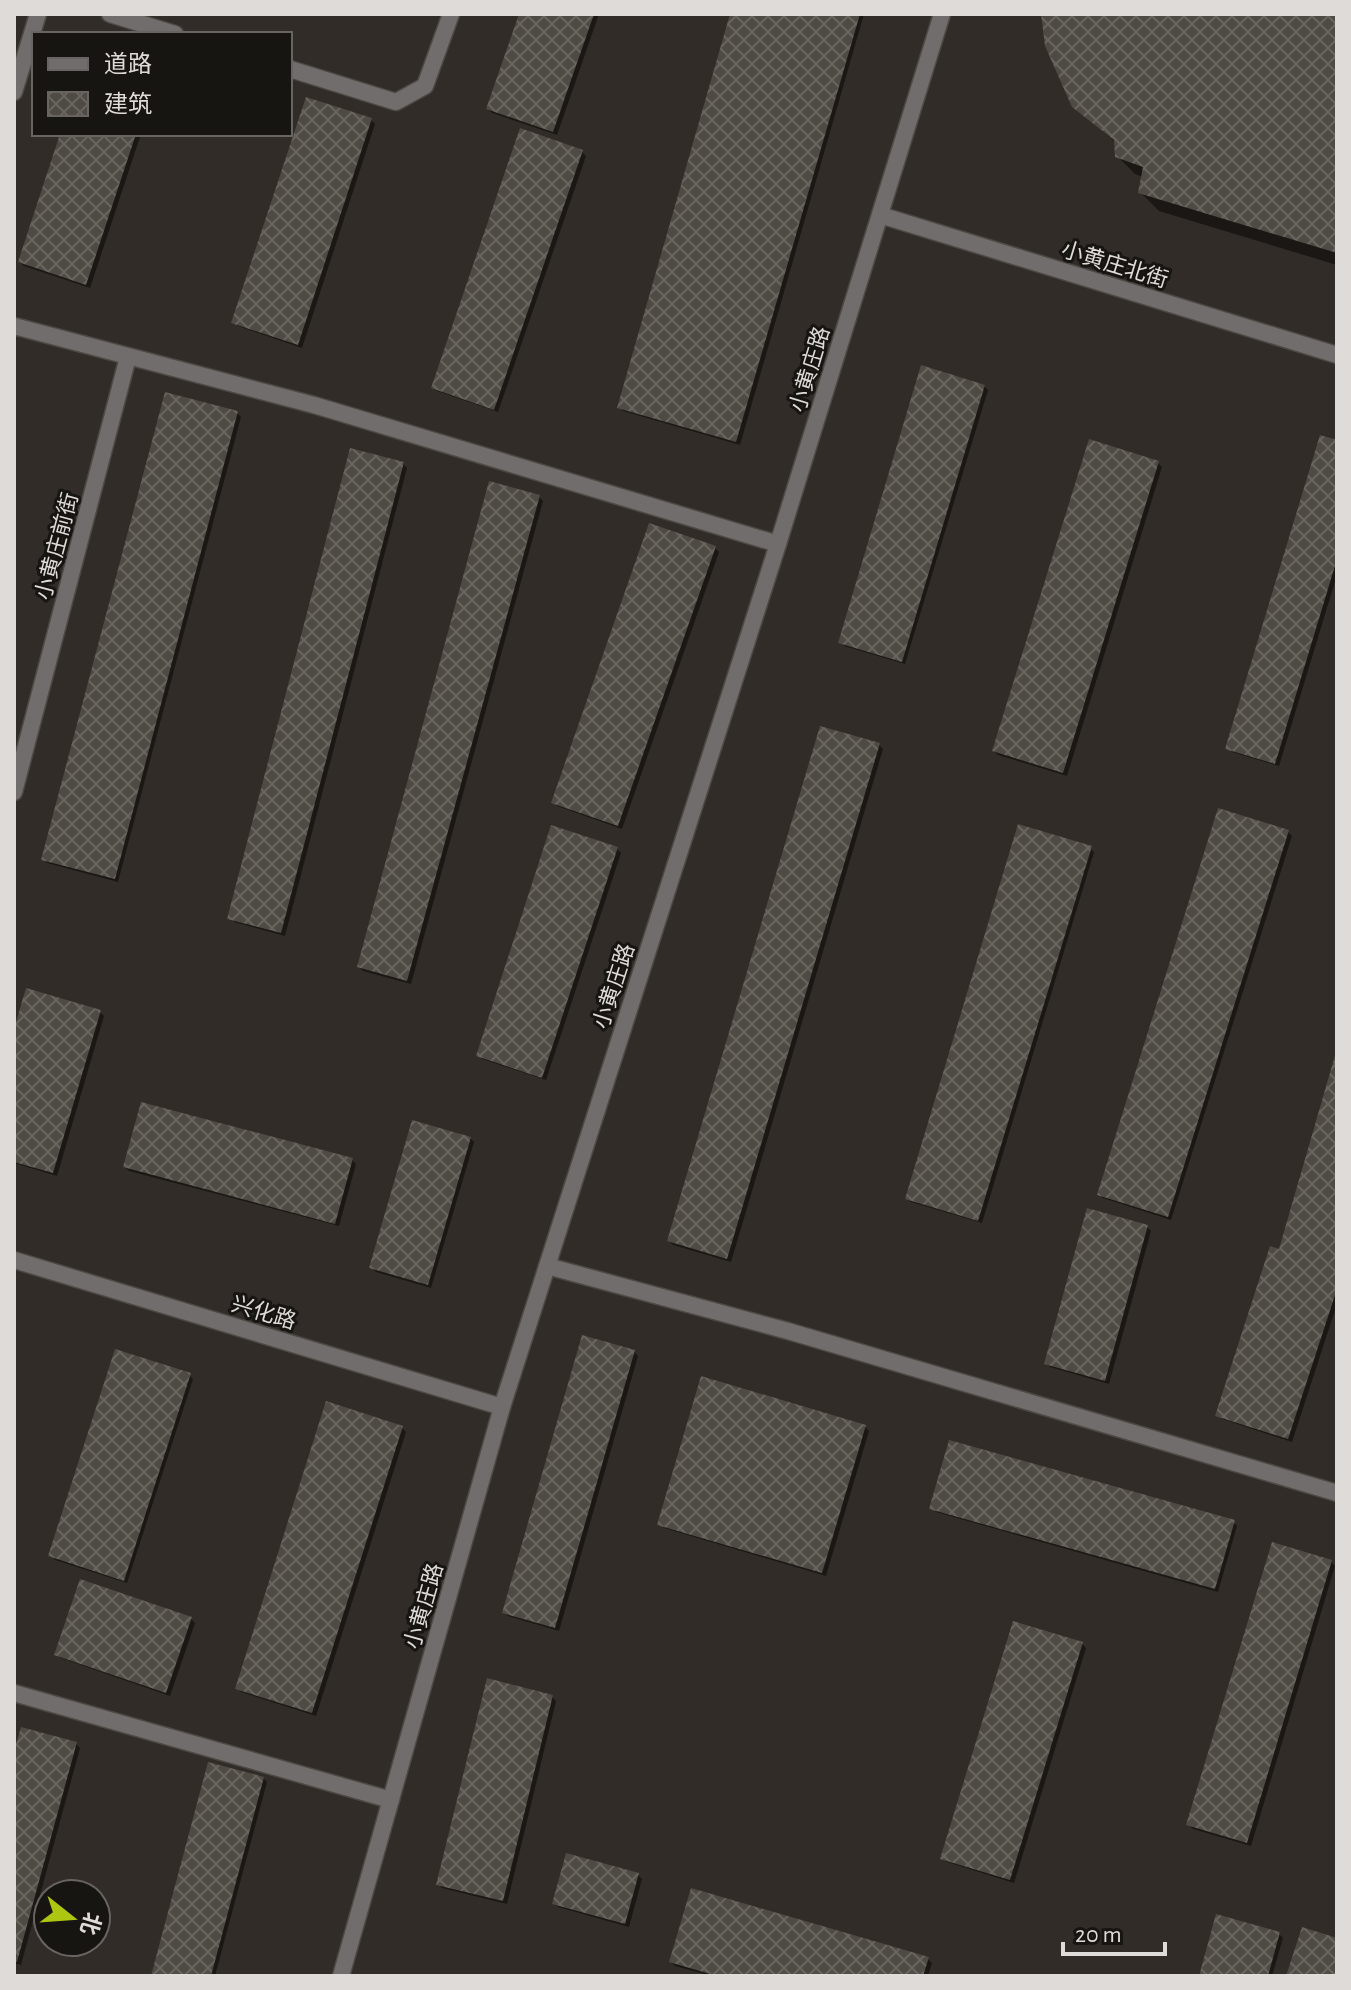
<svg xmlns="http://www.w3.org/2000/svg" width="1351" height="1990" viewBox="0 0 1351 1990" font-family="'Alegreya Sans','Noto Sans SC',sans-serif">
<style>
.shadow{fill:#0007}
.building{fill:url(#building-cross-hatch)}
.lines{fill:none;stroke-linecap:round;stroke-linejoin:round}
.minor-casing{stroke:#4d4843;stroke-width:19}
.minor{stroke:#716d6c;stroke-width:16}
.labels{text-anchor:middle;stroke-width:6;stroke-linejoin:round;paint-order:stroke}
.street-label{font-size:22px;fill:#dfdbd8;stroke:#171512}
</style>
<defs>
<pattern id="building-cross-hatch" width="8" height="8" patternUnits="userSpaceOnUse" patternTransform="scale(2)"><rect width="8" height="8" fill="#4f4a44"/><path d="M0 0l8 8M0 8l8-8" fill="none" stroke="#68645e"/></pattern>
</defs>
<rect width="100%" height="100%" fill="#312c27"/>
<g class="shadow">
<polygon points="521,14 599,14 557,135 492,113 488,109"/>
<polygon points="732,14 864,14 740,445 623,411 619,407"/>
<polygon points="1043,14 1337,14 1337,265 1159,211 1141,193 1143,177 1135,174 1117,156 1116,143 1074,105"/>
<polygon points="371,120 375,124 302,348 238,326 234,322"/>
<polygon points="62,134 141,134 90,288 24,266 20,262"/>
<polygon points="582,152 586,156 498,412 437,391 433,387"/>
<polygon points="984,386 988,390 905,664 844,646 840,642"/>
<polygon points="237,413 241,417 118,882 47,863 43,859"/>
<polygon points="1337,442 1337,575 1279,766 1232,752 1228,748"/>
<polygon points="1158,463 1162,467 1067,776 998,755 994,751"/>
<polygon points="403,464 407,468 285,936 234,922 230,918"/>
<polygon points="539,497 543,501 411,984 363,971 359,967"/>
<polygon points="715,548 719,552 622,829 557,806 553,802"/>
<polygon points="879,745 883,749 731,1262 673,1245 669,1241"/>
<polygon points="1288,832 1292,836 1171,1220 1103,1198 1099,1194"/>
<polygon points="1090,848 1094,852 982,1223 911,1202 907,1198"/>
<polygon points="617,849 621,853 546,1080 482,1059 478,1055"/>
<polygon points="100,1012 104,1016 57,1176 14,1163 14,1037"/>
<polygon points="1337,1056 1337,1304 1292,1442 1222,1419 1218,1415 1281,1252"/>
<polygon points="470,1138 474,1142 431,1288 376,1272 372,1268"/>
<polygon points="352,1160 356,1164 339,1226 129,1171 125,1167"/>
<polygon points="1147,1227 1151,1231 1109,1384 1050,1367 1046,1363"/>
<polygon points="634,1352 638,1356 559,1631 508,1616 504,1612"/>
<polygon points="189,1375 193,1379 127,1583 55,1560 51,1556"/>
<polygon points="865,1427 869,1431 826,1576 664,1528 660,1524"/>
<polygon points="402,1428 406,1432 316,1716 241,1692 237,1688"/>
<polygon points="932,1508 1233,1522 1237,1526 1218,1592 936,1512"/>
<polygon points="1331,1562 1335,1566 1251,1846 1193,1829 1189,1825"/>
<polygon points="191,1619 195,1623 170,1696 61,1658 57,1654"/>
<polygon points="1082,1644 1086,1648 1014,1883 947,1862 943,1858"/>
<polygon points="552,1697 556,1701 507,1904 442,1888 438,1884"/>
<polygon points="76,1744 80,1748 21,1965 14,1963 14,1759"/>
<polygon points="263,1778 267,1782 215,1976 153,1976"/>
<polygon points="638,1875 642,1879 629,1927 558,1907 554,1903"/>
<polygon points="1279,1934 1283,1938 1272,1976 1201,1976"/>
<polygon points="928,1959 932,1963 928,1976 711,1976 675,1966 671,1962"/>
</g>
<g class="building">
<polygon points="519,14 594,14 553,132 486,109"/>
<polygon points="730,14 860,14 736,442 617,408"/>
<polygon points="1041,14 1337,14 1337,253 1138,193 1143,167 1115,157 1114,140 1072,107 1045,46"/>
<polygon points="306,97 372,118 298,345 231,323"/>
<polygon points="520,128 583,150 494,410 431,388"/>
<polygon points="60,134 136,134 86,285 18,262"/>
<polygon points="921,365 985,385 902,662 838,643"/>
<polygon points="165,392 238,411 115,879 41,860"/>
<polygon points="1320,435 1337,440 1337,559 1275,764 1225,749"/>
<polygon points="1089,439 1159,461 1063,773 992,751"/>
<polygon points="350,448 404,462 281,933 227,919"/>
<polygon points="489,481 540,495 407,981 357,967"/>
<polygon points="649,523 716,546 618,826 551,803"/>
<polygon points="820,726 880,743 727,1259 667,1241"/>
<polygon points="1218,808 1289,830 1168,1217 1097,1195"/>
<polygon points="1018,824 1092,846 978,1221 905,1199"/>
<polygon points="551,825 618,847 542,1078 476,1056"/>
<polygon points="26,988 101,1010 53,1173 14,1162 14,1029"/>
<polygon points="1336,1052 1337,1289 1288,1439 1215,1416 1270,1246 1279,1249"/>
<polygon points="141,1102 353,1158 335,1224 123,1167"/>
<polygon points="412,1120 471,1137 428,1285 369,1268"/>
<polygon points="1087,1208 1148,1225 1105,1381 1044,1364"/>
<polygon points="582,1335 635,1350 555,1628 502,1613"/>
<polygon points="115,1349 191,1373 124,1581 48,1556"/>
<polygon points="701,1376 866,1425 822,1573 657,1525"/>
<polygon points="326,1401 403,1426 312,1713 235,1689"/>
<polygon points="949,1440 1235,1520 1215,1589 929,1509"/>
<polygon points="1272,1542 1332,1560 1247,1843 1186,1825"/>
<polygon points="80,1579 192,1617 166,1693 54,1655"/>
<polygon points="1013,1621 1083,1642 1010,1880 940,1859"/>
<polygon points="487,1678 553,1695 503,1901 436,1885"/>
<polygon points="21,1727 77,1742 17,1962 14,1962 14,1751"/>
<polygon points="208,1762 264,1777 211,1976 151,1976"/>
<polygon points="566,1853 639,1873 625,1924 552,1904"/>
<polygon points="691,1888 929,1957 923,1976 717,1976 669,1962"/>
<polygon points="1216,1914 1280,1932 1268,1976 1199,1976"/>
<polygon points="1302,1927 1337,1938 1337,1976 1286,1976"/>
</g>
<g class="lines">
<defs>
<g id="minor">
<polyline points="110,14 175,34"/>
<polyline points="290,69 396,102 425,86 451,14"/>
<polyline points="14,92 38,14"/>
<polyline points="880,215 1337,355"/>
<polyline points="14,326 314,405 778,544"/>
<polyline points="14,792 128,357"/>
<polyline points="14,1260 502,1407"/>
<polyline points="547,1266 788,1331 1337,1493"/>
<polyline points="14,1693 391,1800"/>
<polyline points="341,1976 502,1407 778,544 942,14"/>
</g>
</defs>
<use href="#minor" class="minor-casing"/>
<use href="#minor" class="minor"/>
</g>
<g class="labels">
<g class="street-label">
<text transform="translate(1115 264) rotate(17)" y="8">小黄庄北街</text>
<text transform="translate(809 369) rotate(-73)" y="8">小黄庄路</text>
<text transform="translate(56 546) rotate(-75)" y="8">小黄庄前街</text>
<text transform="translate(613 986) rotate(-72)" y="8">小黄庄路</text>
<text transform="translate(264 1312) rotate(17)" y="8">兴化路</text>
<text transform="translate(423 1606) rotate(-74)" y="8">小黄庄路</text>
</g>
</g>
<rect width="1351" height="1990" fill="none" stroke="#dfdbd8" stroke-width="32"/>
<rect x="32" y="32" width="260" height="104" fill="#171512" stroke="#676461" stroke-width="2"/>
<rect x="48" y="58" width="40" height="12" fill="#716d6c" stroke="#676461" stroke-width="2"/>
<text x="104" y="72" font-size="24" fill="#dfdbd8">道路</text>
<rect x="48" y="92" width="40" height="24" fill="url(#building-cross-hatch)" stroke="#676461" stroke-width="2"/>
<text x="104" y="112" font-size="24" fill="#dfdbd8">建筑</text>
<g transform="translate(72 1918) rotate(107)"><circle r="38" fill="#171512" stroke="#676461" stroke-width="2"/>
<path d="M0-6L14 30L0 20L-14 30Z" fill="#acc611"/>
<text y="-12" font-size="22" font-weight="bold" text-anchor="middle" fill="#dfdbd8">北</text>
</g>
<path d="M1063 1942v12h102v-12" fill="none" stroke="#dfdbd8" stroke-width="4"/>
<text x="1075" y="1942" font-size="24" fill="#dfdbd8" stroke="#171512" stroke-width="6" paint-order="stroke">20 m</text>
</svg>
